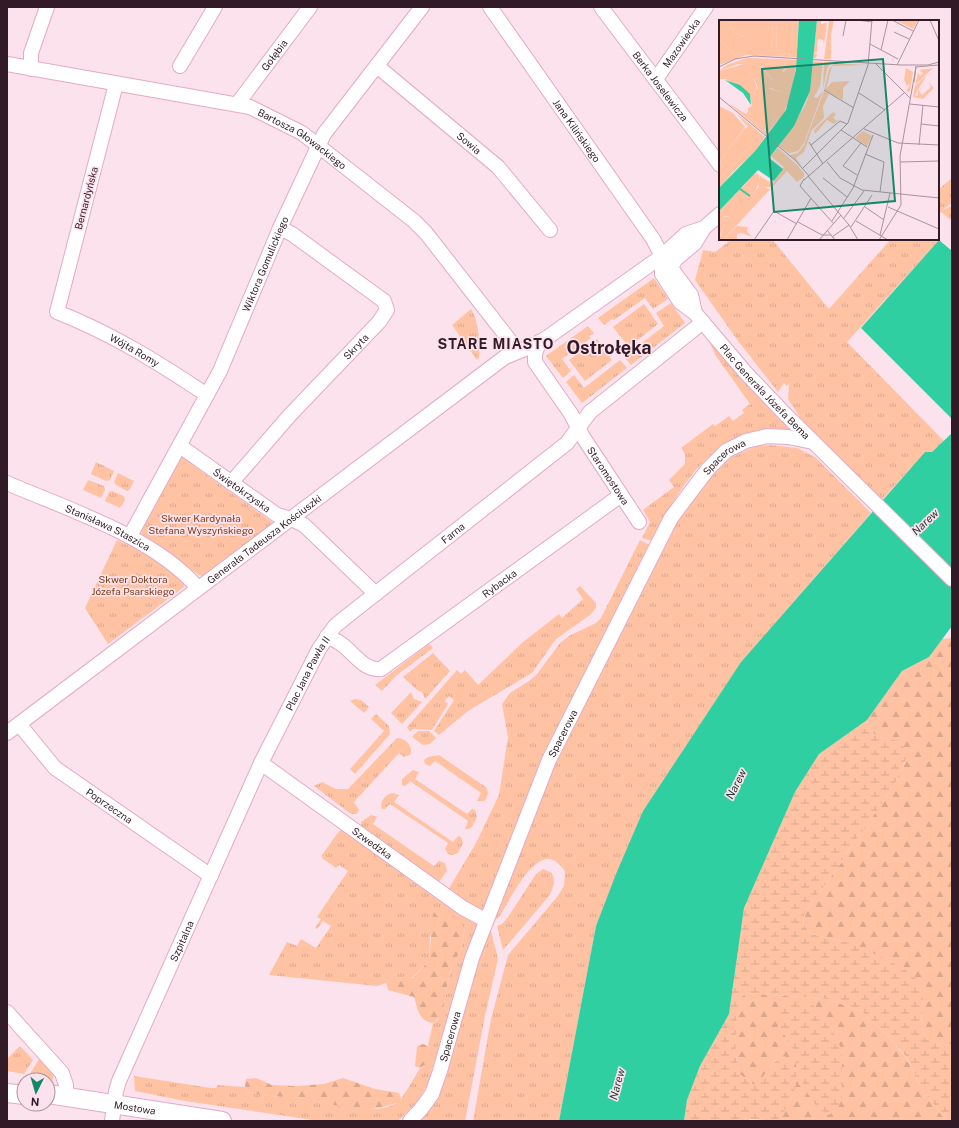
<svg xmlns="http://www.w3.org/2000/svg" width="959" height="1128" viewBox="0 0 959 1128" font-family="'Public Sans',sans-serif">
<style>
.grass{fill:url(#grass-tufts)}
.forest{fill:url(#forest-firs)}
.wetland{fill:url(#wetland-marsh)}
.water{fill:#30cfa2}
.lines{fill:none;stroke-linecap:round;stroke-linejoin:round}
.minor-casing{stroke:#e5a9c6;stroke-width:16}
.major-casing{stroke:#e5a9c6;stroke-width:20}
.minor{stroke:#fff;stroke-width:14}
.major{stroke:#fff;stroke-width:18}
.labels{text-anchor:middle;stroke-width:3.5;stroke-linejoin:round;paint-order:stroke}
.street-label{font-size:10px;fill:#321b26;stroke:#fce2ed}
.park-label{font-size:10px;fill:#7e3d15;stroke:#fce2ed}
.water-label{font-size:11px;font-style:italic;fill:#243c33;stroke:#fce2ed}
.district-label{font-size:14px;font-weight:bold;letter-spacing:1px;fill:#321b26;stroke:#fce2ed}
.town-label{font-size:18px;font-weight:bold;fill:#321b26;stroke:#fce2ed}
.inset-river{fill:none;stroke:#30cfa2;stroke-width:2}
.inset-road{fill:none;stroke:#ab929d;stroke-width:1}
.view{fill:#138869;fill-opacity:0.15;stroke:#138869;stroke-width:2}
.inset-edge{fill:none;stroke:#321b26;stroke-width:2}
</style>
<defs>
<pattern id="grass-tufts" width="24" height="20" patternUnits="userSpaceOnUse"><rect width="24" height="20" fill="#ffc3a4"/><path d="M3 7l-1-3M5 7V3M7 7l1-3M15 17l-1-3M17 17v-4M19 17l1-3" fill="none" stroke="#dba78d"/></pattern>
<pattern id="forest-firs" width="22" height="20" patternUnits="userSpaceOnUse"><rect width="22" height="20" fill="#ffc3a4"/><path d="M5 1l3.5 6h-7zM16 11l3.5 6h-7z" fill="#dba78d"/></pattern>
<pattern id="wetland-marsh" width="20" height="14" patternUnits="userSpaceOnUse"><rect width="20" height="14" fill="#ffc3a4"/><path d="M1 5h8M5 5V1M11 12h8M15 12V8" fill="none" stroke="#dba78d"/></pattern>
</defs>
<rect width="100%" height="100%" fill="#fce2ed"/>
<g class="grass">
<polygon points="952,178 952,203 942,210 952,206 952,221 941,212 938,214 938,190"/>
<polygon points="732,239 772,239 829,309 891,239 939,240 847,342 944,441 932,452 925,452 882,500 803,422 788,399 789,384 787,386 784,383 778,392 738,341 695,280 703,250 715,252"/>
<polygon points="654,278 668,299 653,309 645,298 614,320 612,319 604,325 598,318"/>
<polygon points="671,303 685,323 631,365 624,357 664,326 656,313"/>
<polygon points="644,304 658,324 629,347 613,327"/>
<path d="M471,309C479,322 480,343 479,358L477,360L452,325Z"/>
<polygon points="588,326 594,333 589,336 591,338 562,359 571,371 563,378 546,356"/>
<polygon points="597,339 612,360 585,381 569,360"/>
<path d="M708,339L747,384L793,431C718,419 681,484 652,541L642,538L650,522L643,510L674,487L669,480L685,464V454L681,448L713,424L715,426L729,416L733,421L744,413L742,410L750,404L716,356Z"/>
<polygon points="620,360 627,368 582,403 566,382 574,375 584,388"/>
<path d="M770,445L797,448L815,457L871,513L741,662L643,811L596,926L559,1121H473L491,1019L508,955L557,897L564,886L565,871C561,866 556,859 548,859C529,859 510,900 501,914L497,919L491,918L526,830L554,768L588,697L680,517L708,480L732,457L756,446Z"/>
<polygon points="182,456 194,459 194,466 272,522 271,527 203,576 199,575 143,536 140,529"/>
<polygon points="96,462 114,471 110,480 106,481 91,474"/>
<polygon points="118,473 134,481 130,489 127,491 116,485 114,482"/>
<polygon points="88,480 104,486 105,490 101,498 83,490"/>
<polygon points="112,491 124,496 125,500 120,508 105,501 109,492"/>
<polygon points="117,540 156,558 184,583 184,587 108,644 85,608"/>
<polygon points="640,540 650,545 534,778 481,914 448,890 476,843 499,795 508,737 502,704 510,693 529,681 537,674 560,643 569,636 596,623 601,618"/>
<polygon points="580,586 596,603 596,608 590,615 556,639 532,673 468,711 439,735 434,731 454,700 449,696 445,701 448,704 432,730 413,729 410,732 407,727 457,670 461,674 465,670 478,685 522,643 559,614 562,618 583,599 576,589"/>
<polygon points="429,644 433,648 397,675 382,691 375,685"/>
<polygon points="433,653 450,671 425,699 422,692 417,690 403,677"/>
<polygon points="411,692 414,699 422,702 402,724 391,713"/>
<polygon points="355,699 361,700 369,707 364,713 350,701"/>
<polygon points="376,714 389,726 390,734 355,774 350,769 384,731 371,719"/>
<polygon points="418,731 429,731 436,738 430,744 423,745 412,737"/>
<path d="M397,738C406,738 414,747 410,755L404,757L399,753L354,802L359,810L357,814H351L314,786L322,782L336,789H348Z"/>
<polygon points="439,755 487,788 488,794 485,801 477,801 481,793 435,761 430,766 425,764 424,760 428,757"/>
<polygon points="413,770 419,772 415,779 467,814 472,809 475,810 477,817 472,827 468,829 465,829 468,821 410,781 405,786 402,785 402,779"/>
<path d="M393,793L399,795L394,802L453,842L458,836L461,837L463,843L458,853L452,855L448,854L445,849L448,843L390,804L385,809H382L381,805C382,799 386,794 393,793Z"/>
<polygon points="371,815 377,817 373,824 434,866 439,861 445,863 447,871 438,883 361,826 361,822"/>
<path d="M346,830L479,921L458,981L428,1083L419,1100L398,1121H319L185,1101L135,1091L134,1076L211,1088H216L217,1085L245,1087L247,1092C264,1097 281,1096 299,1098C325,1101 375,1119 398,1102C403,1098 416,1075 420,1068L423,1067L430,1049L428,1046L433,1023L438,1020L443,1009L450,972L461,948L465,928L430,936L429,961L412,978L393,977L386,983L377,986L269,975L287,942L297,946L301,939L316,948L331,926L323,921L317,929L315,928L321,919L317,917L348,871L339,865L336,868L322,858V855L339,831Z"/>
<path d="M543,869L552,873C556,882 553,888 549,896L503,950L497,926L502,924L508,917L536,874Z"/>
<polygon points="490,927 498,959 485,1016 465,1121 421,1121 442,1088 477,962"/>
<polygon points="20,1046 33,1060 24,1074 7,1071 7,1059"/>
<polygon points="41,1056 54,1074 52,1084 48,1084 48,1080 26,1080"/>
</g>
<g class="forest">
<path d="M952,638V1044H941L926,1039L921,1026L923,998L846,942L811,934L803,924L805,912L841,863L846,854L887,796L905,763L901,742C885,739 869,738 867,720L902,671L929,657L942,639Z"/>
<path d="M440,909L450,912L465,928L461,948L450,972L443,1009L440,1017L433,1023C418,1021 418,1009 414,997L388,990L386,983L393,977L413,978L429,961L433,914Z"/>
<path d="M746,993L827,999L861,1011L886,1034L907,1059L922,1089L946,1121H777C790,1104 799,1089 795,1068L775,1060L761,1081L754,1085L738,1073C736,1056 732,1014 739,999C741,997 744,995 746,993Z"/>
<polygon points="423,1044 428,1046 430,1049 426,1064 420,1068 415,1066 417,1046"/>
<path d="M256,1078L272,1085L296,1086L324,1084L343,1078L375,1089L399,1093L401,1098L399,1102C392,1104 385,1107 378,1108C355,1113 323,1101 299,1098C281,1096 264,1097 247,1092L245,1087L246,1079Z"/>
</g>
<g class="wetland">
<path d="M867,720C869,738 885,739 901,741C902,745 905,749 906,752C909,772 858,837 846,854L841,863L805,912L803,924L811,934L846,942L878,955L904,969L918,980L923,998L921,1026L926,1039L941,1044H952V1121H946L922,1089L907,1058L886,1034L861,1011L827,999L747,993L740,998C734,1023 735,1048 738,1073L754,1085C767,1077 768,1062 784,1056C809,1072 791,1104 777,1121L750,1119L747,1121H684L687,1100L700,1066L729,1014L744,908L795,792L819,754Z"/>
<polygon points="791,1001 813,1005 824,1017 835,1035 842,1051 842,1099 838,1108 829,1115 818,1109 806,1091 796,1066 797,1055 780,1028 778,1014 783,1004"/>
</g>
<g class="water">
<polygon points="939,240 952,251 952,419 861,328"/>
<polygon points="952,433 952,626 929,657 902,671 867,720 819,754 795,792 744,908 729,1014 700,1066 687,1100 684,1121 559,1121 596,926 616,874 643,811 741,662 925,452 932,452"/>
</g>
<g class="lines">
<defs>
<g id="minor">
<path id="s1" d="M490,7L653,239L662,256L691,295L695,313"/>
<path id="s2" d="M601,7L720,165"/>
<path id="s3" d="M7,64L250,107L302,133L414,221L426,233L511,342L513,347L510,355"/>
<polyline points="180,66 215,7"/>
<path id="s4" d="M377,66L498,167L550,230"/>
<polyline points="31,69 31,53 47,7"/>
<path id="s5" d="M656,79L706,7"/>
<path id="s6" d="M116,84L57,312C111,333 159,363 207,395"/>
<path id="s7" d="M238,103L310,7"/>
<path id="s8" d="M662,256V274L680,302L695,313L745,372L785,414L952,579"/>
<polyline points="671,268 675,260 695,243 704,228 720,214"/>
<path id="s9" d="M539,342L535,354V362L571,414L583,437L639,522"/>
<path id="s10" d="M180,446L277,515L291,519L304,525L376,594"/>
<path id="s11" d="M7,483C69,510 153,536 198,588"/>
<path id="s12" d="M231,483L290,415L379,322L387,310L384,301L292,234L280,228"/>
<path id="s13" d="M130,536L220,371L280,228L324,134L422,7"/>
<path id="s14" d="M327,636C333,639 339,642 344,646C355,655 365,671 381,669L621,495"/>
<path id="s15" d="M19,724L55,768L211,876"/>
<path id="s16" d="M7,733L505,357L535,345L548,337L662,256L686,234L704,228"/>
<path id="s17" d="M261,763L463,908L485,920"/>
<polyline points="7,1012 62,1073 66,1085 66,1097"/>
<path id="s18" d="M112,1121L116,1091L119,1081L261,763L319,649L335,626L346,617L567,443L590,412L703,322"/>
<path id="s19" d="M410,1121L421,1109L432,1094L440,1071L472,958L549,760L671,518L708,469L726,451L746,441L767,436L788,437L813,442"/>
</g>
<g id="major">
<polyline points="7,1093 24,1095"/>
<path id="s20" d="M48,1094L222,1121"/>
</g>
</defs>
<use href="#minor" class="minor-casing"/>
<use href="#major" class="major-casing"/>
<use href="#minor" class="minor"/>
<use href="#major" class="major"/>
</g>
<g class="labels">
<g class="street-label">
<text dy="4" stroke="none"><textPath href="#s5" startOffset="44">Mazowiecka</textPath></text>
<text dy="4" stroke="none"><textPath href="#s7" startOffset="60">Gołębia</textPath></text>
<text dy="4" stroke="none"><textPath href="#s2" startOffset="99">Berka Joselewicza</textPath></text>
<text dy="4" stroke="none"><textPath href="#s1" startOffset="151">Jana Kilińskiego</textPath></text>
<text dy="4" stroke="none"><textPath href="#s3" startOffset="308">Bartosza Głowackiego</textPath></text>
<text dy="4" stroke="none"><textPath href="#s4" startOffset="120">Sowia</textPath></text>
<text transform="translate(86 198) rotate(-75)" y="4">Bernardyńska</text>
<text dy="4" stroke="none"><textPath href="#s13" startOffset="304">Wiktora Gomulickiego</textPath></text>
<text dy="4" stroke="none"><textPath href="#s12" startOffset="185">Skryta</textPath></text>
<text dy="4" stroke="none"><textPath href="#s6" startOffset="322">Wójta Romy</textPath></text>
<text dy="4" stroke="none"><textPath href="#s8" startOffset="175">Plac Generała Józefa Bema</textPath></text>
<text dy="4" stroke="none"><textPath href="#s19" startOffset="742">Spacerowa</textPath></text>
<text dy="4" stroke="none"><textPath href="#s9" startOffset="156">Staromostowa</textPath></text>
<text dy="4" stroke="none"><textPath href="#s10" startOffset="76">Świętokrzyska</textPath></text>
<text dy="4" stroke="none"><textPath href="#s11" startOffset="110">Stanisława Staszica</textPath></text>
<text dy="4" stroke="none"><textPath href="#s18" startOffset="695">Farna</textPath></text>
<text dy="4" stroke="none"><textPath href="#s16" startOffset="322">Generała Tadeusza Kościuszki</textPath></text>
<text dy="4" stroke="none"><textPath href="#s14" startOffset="211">Rybacka</textPath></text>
<text dy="4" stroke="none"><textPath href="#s18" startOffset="490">Plac Jana Pawła II</textPath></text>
<text dy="4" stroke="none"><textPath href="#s19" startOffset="419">Spacerowa</textPath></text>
<text dy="4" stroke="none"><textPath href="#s15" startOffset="123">Poprzeczna</textPath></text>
<text dy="4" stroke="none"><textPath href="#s17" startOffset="137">Szwedzka</textPath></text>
<text dy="4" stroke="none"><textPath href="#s18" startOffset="194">Szpitalna</textPath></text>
<text dy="4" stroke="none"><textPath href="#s19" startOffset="95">Spacerowa</textPath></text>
<text dy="4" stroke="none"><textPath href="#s20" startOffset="88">Mostowa</textPath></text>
</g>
<g class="park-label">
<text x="201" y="522">Skwer Kardynała<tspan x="201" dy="12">Stefana Wyszyńskiego</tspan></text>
<text x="133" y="583">Skwer Doktora<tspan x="133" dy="12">Józefa Psarskiego</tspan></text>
</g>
<g class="water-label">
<text transform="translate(925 522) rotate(-44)" y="4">Narew</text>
<text transform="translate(736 784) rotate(-63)" y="4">Narew</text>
<text transform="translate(617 1084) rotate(-75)" y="4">Narew</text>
</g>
<g class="district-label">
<text x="496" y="349">STARE MIASTO</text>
</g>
<g class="town-label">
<text x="609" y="354">Ostrołęka</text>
</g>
</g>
<g transform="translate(719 20)">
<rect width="220" height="220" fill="#fce2ed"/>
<path d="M10,0H40L30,16L26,17L14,12ZM54,0H58L57,33L71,34L72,37L27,35L0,45V22H4L15,35L30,31H52ZM98,0H102V4L108,3L105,24L104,20L99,19L98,32L95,33L98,34L97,38H94ZM110,0H115L112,15V39H105ZM28,38L59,39L60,41L42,46L19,44L0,51L8,45ZM94,41L104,42L101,66L95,77L98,78L104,71L85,123L79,131L70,133L60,126L86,86L91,71ZM105,42H112L108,49L104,69ZM116,43L147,45L113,46L107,69L113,62L131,61L124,68V80L105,70L110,49ZM187,48L194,52L191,71L190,72L187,71L192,63L188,66L185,60ZM216,48L213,49L196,65L199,53L202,56L204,53L200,50ZM208,55L196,75L199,76V71L207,64L200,71L203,75L212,67L209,62L215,68L204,79L194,77L196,66ZM105,71L110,74L104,86L105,98L93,110L85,132L77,138L83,146L71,135L79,133L85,125ZM9,83L27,94L30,91L29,96L45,110L50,111L47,115ZM114,92L117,94L115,96L119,95L114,97L117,101L121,99L115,104L108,100L96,114L95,110ZM17,93L46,117L37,130L14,152L2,145L1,141L25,109L29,107ZM144,111L153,116L148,126L136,118ZM59,128L79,146L85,153V157L78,162L68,151L4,220H0L6,203L3,197H10L17,174L14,175L22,167L34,178L38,175L36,172L40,166L36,152L40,155L41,161L47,168L50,169L53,167H46L41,161V156L54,164L65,147L52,136Z" fill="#ffc3a4"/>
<path d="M58,0H71V34L57,33ZM60,41L62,46L66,41L70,42V46L64,50V54L65,56L69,52L71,54V64L56,63L42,46ZM29,43V50L34,56L38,69L45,70L43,63L46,60L51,69L65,73L53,95L59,100L50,111L45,110L29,96V88L33,86L31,74L7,59H0V51ZM0,86L14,93L26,107L1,141L2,145L14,152L0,168ZM28,131L31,132V136L20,146H15L13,142L16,137H21ZM35,154L39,156L40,162L36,172L39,177L36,179L22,169ZM14,175H21L25,183L15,196L3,197L6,203L0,218V191ZM18,206L29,207L28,211L33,217L23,213L18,214V220H4Z" fill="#ffc3a4"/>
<path d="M0,0H10L14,12L26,17L40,0H54L52,31H30L15,35L4,22H0ZM71,0H80L78,37H72L71,33ZM59,39L78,40L72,75L64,95L59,100L53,95L64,73L49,67L46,60L43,63L45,72L40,71L34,56L29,50V44L40,45L53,60L63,64L58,58V50L63,54L71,44L66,41L61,48ZM24,57L33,71L32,75L17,64ZM7,145L14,152L0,168L2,148Z" fill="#ffc3a4"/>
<path d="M176,0H199L194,9Z" fill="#ffc3a4"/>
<path d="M80,0H98L91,71L75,106L50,138L64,149L55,161L39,150L0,191V168L37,130L67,90L77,50ZM6,60L21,65L31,74L32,85L24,73Z" fill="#30cfa2"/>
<path class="inset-river" d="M21,169L31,176"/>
<path class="inset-road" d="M138,0L153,2M173,0L194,11M211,0L220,21M175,12L190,19M124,16L127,0M151,24L179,39M162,30L169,0M156,43L191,78M178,45L200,0M0,47L16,39L35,36L182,45H209L220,42M196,47L220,45M195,62L197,47M105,70L135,88M140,73L166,90M0,77L76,140L90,156M191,84L220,87M202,104L220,106M145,109L179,123L220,125M122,110L148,127M90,122L104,144M92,125L121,101L128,104M200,125L204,85M146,134L165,142L161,172M108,142L121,158L143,170L220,178M181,142L220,141M84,148L129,103L149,45L153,0M138,155L124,146L142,123M89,156L130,205L139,220M104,158L128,177M85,159L81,166L114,203M85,160L185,73M146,187L165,200M169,187L220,209M125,198L145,171M113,201L134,168L154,115M137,201L169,220M79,202L103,215H112M132,207L153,175M108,210L116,220M161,215L171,173M113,217L130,205M35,220L55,191L78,204M68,220L92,178M100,220L122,195M160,220L182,185L181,136L197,47"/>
<path class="view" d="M164,39L176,181L55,192L43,49Z"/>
<rect width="220" height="220" class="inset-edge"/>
</g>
<rect width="959" height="1128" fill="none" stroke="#321b26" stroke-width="16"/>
<g transform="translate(36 1092) rotate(185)"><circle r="19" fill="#fce2ed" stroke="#ab929d"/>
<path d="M0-3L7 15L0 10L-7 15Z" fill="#138869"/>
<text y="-6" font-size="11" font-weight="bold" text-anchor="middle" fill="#321b26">N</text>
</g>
</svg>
